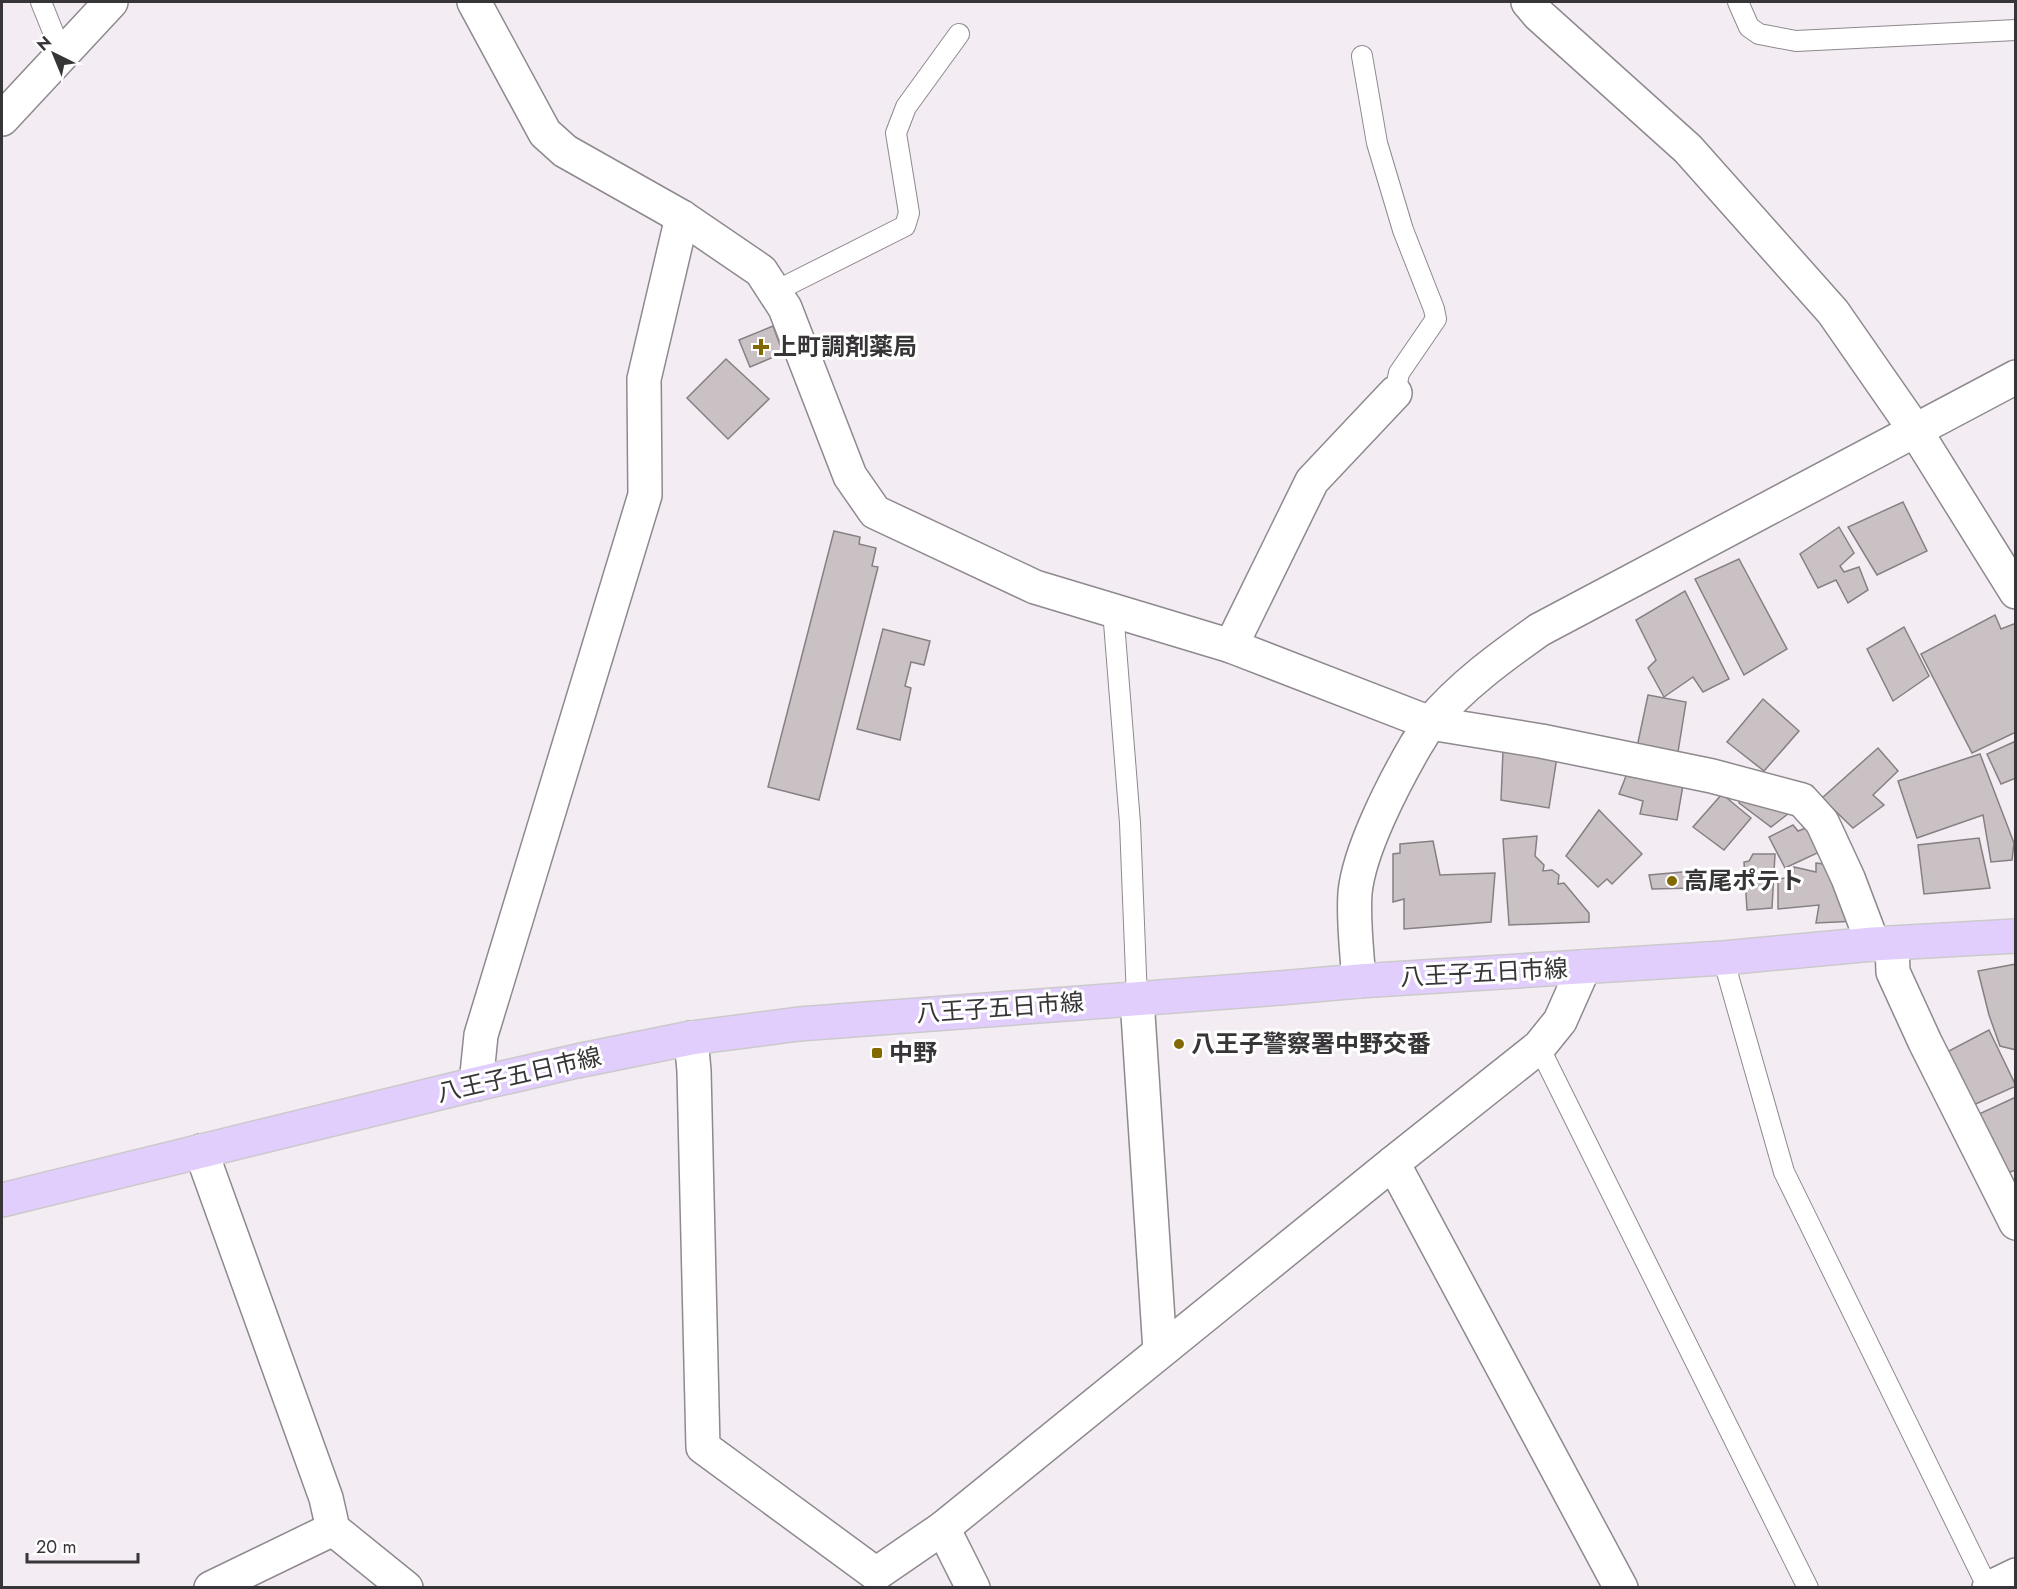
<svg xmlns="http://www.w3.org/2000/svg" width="2017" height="1589" viewBox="0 0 2017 1589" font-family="Jost,'Noto Sans JP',sans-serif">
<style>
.building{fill:#c9c1c4;stroke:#877f82;stroke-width:1.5}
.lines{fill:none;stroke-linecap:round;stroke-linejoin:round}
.service-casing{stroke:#8e898e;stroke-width:22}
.minor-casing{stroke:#8e898e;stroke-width:36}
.tertiary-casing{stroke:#8e898e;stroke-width:36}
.primary-casing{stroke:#cbcacb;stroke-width:36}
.service{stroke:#fff;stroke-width:20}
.minor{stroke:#fff;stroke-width:33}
.tertiary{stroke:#fff;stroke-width:33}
.primary{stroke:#e2cefd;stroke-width:33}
.poi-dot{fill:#836902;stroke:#fff;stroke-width:2}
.labels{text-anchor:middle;stroke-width:6;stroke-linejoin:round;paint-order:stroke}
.poi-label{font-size:24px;font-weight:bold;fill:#373537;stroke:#fff;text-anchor:start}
.street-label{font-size:24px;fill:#373537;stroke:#fff}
</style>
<rect width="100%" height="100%" fill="#f3edf3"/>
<g class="building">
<polygon points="773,326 783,353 750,367 739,340"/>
<polygon points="726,359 769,399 728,439 687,398"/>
<polygon points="1903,502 1927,551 1877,575 1848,527"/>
<polygon points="1839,527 1854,553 1840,566 1844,572 1859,567 1868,590 1848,603 1836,580 1818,588 1800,554"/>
<polygon points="834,531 860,537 859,544 876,548 872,566 878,567 819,800 768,787"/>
<polygon points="1739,559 1787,649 1744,675 1695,579"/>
<polygon points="1685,591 1729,679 1703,692 1693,677 1664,697 1648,668 1656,660 1636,620"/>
<polygon points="1995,615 2001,629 2016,623 2016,732 1972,753 1921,654"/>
<polygon points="1904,627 1929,676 1893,701 1867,649"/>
<polygon points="883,629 930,641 924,665 911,662 905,686 911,688 900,740 857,729"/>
<polygon points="1648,695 1686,702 1678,752 1637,747"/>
<polygon points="1763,699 1799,731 1764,771 1727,742"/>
<polygon points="2016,741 2016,778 2001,784 1987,754"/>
<polygon points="1878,748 1898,771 1873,795 1884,805 1853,828 1822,798"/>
<polygon points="1503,750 1557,757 1549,808 1501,800"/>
<polygon points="1980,754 2014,843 2012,860 1991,862 1983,815 1917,838 1898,781"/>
<polygon points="1626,776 1683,785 1677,820 1640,814 1643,801 1619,794"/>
<polygon points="1741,788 1797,807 1771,827 1739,803"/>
<polygon points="1722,794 1751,818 1724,850 1693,827"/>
<polygon points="1599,810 1642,854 1612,884 1607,879 1598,887 1566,856"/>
<polygon points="1793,825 1798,831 1814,825 1826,849 1785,868 1769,837"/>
<polygon points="1537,836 1535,856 1544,865 1543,871 1552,870 1559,875 1558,884 1564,883 1589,913 1589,922 1509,925 1503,839"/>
<polygon points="1979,838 1990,888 1924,894 1918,845"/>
<polygon points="1433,841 1440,875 1495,873 1491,922 1404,929 1404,899 1393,902 1393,854 1400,853 1400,844"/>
<polygon points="1753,854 1775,854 1772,908 1747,910 1744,862 1749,861"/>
<polygon points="1816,863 1838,866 1857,921 1816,923 1819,905 1778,909 1778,879 1793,877 1794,867 1816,872"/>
<polygon points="1693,871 1693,888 1652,889 1649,875"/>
<polygon points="2016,964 2015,1003 2016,1050 2000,1046 1989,1015 1978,971"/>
<polygon points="1989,1030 2016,1086 1969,1107 1943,1054"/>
<polygon points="2016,1097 2016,1170 2007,1173 1979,1114"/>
</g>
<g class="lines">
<defs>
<g id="service">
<polyline points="41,2 62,54"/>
<polyline points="1738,2 1749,27 1759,34 1796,41 2016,30"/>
<polyline points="1362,56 1377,143 1403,230 1434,309 1436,319 1399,373 1395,393"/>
<polyline points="774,292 905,226 909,213 896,133 906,107 959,34"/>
<polyline points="1113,610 1130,823 1137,999"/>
<polyline points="1723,958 1784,1172 1988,1588"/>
<polyline points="1539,1047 1808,1588"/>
</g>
<g id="minor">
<polyline points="474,2 545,133 565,151 682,217 761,271 785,308 850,476 875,512 1035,587 1231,646 1430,723 1541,741 1712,776 1802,800 1822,822 1848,878 1873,944"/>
<polyline points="1528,2 1539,15 1688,149 1833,312 1915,430 2016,592"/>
<polyline points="1231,646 1312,481 1395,393"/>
<polyline points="1892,944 1893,972 1925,1042 2016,1223"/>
<polyline points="1137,999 1160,1351"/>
<polyline points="691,1038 694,1071 703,1447 876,1574 943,1528 1393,1163 1539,1047 1560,1021 1584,967"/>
<polyline points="476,1084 481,1035 645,495 644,379 682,217"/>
<polyline points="201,1151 326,1498 333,1529 406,1588"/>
<polyline points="1393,1163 1621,1588"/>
<polyline points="943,1528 973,1588"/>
<polyline points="211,1588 333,1529"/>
<polyline points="1989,1588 2016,1575"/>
</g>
<g id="tertiary">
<polyline points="2,119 111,2"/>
<path d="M1359,981C1357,952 1353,922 1355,893C1359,850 1394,783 1416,745C1421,738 1425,729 1431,722C1461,686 1501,657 1539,630L2016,377"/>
</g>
<polyline id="primary" points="2,1200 476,1084 577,1061 691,1038 799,1024 1280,988 1359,981 1723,958 1873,944 2016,936"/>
</defs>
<use href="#service" class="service-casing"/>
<use href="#minor" class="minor-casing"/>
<use href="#tertiary" class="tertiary-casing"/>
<use href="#primary" class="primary-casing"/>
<use href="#service" class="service"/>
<use href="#minor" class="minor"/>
<use href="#tertiary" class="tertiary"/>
<use href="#primary" class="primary"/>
</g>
<g class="poi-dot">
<path d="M758 338h6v6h6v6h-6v6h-6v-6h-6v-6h6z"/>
<circle cx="1672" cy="881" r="6"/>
<circle cx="1179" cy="1044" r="6"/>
<rect x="871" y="1047" width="12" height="12" rx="3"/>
</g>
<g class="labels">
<g class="poi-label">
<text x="773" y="355">上町調剤薬局</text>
<text x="1684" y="889">高尾ポテト</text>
<text x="1191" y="1052">八王子警察署中野交番</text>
<text x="889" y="1061">中野</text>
</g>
<g class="street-label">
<text transform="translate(1484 973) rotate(-3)" y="8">八王子五日市線</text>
<text transform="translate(1000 1008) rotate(-4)" y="8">八王子五日市線</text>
<text transform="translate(519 1075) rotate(-13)" y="8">八王子五日市線</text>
</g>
</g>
<rect width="2017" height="1589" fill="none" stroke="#373537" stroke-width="6"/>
<g transform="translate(54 54) rotate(317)" stroke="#ffffff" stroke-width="4.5" paint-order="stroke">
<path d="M0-4.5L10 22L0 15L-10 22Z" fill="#373537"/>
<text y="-9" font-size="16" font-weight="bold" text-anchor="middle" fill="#373537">N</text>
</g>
<path d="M27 1553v9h111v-9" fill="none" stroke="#373537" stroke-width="3"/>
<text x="36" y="1553" font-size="18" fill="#373537" stroke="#ffffff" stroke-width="4.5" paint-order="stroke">20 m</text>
</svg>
